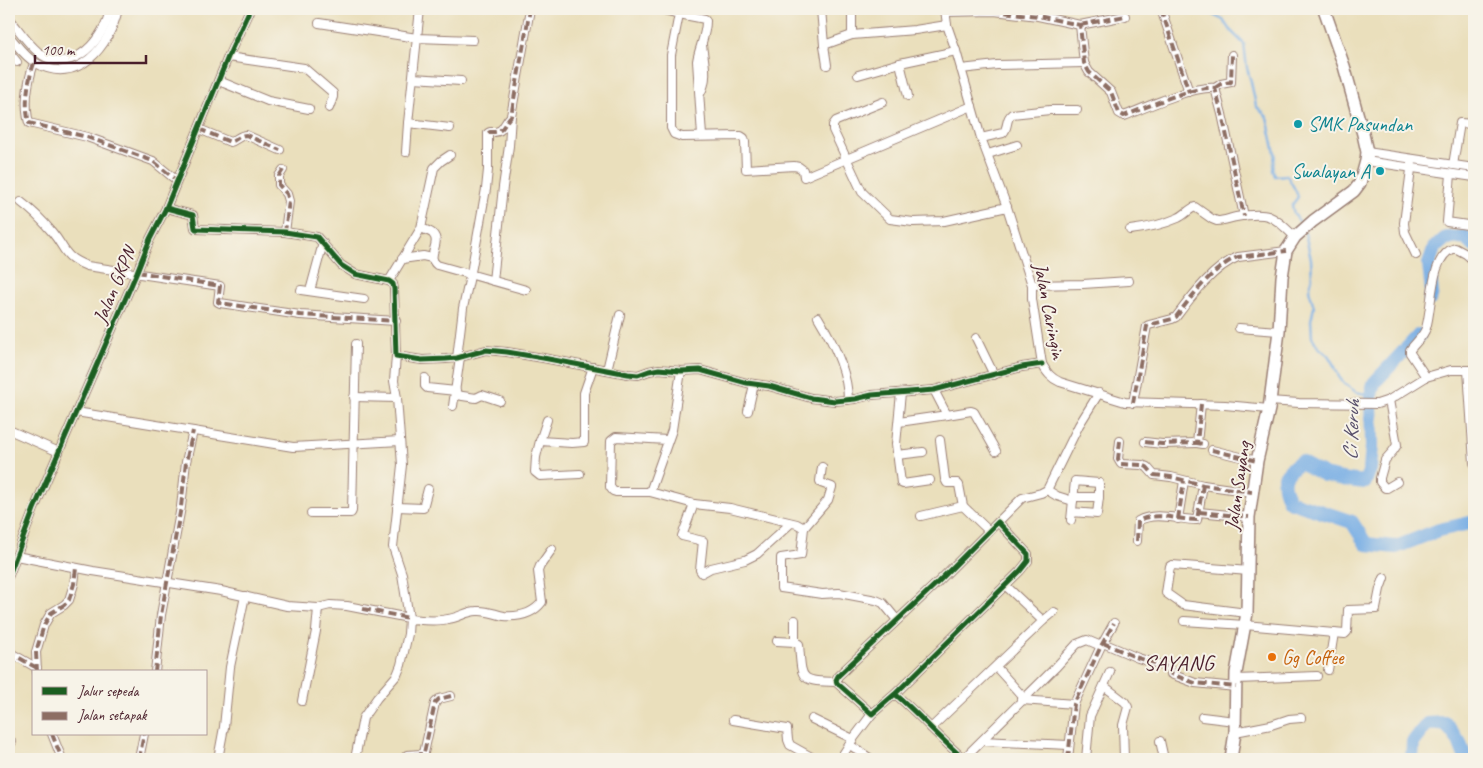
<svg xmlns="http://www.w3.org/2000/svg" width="1483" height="768" viewBox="0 0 1483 768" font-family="Caveat,sans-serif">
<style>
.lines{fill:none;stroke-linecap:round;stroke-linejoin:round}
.stream{stroke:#75ace4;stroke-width:2.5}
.river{stroke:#75ace4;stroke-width:14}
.street-casing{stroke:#9a7f74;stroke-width:10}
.secondary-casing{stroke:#9a7f74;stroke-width:14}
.street{stroke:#fff;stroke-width:8}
.secondary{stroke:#fff;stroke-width:11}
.quiet{stroke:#8d6e63;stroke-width:4;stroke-dasharray:8 4;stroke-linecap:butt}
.cycleway-casing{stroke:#f7f3e8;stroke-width:8}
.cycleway{stroke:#1b5e20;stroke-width:5}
.culture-dot{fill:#0f9aa8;stroke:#f7f3e8;stroke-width:2}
.food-dot{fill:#e8710a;stroke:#f7f3e8;stroke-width:2}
.labels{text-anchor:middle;stroke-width:4;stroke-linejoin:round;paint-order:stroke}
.culture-label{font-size:20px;fill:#0d838f;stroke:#f7f3e8;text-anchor:start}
.street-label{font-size:20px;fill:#4a1f2b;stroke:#f7f3e8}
.food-label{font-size:20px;fill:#c56008;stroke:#f7f3e8;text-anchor:start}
.water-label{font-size:21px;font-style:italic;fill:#59506c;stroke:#f7f3e8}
.quarter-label{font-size:22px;letter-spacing:1px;fill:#4a1f2b;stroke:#f7f3e8}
</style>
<rect width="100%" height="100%" fill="#f7f3e8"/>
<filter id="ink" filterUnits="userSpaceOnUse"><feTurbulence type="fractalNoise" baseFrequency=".02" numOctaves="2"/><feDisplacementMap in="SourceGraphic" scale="10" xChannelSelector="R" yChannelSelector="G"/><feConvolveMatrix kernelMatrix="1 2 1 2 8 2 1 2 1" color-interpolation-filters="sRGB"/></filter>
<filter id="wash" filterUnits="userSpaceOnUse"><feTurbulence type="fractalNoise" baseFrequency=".0096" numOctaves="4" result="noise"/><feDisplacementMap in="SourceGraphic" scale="20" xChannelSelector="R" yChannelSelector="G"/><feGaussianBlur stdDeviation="1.12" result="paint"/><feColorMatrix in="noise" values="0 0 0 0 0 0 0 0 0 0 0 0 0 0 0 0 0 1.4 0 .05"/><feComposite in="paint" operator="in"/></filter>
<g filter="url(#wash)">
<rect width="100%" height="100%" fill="#eadfbc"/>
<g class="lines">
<g class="stream">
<path d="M1205,9L1215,16L1223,20L1229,29L1244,44L1247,68L1251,82L1256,106L1267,117L1275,153L1273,170L1275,176L1287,175C1290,182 1296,189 1298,197L1292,205L1294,214L1302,225"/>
<polyline points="1305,233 1311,259 1312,278 1309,290 1314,307 1311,320 1312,337 1318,347 1328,355 1335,367 1339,377 1346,385 1356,392 1371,395"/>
</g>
<g class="river">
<polyline points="1430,299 1432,293 1429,264 1434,248 1446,238 1465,237 1474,246"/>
<path d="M1419,335L1374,383L1371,395L1372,446L1370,469L1365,482L1347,480L1324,475L1300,462C1281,476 1280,480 1289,501L1352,522L1366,544L1396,547L1439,530L1474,522"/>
<polyline points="1412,759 1413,742 1427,724 1445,723 1459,741 1466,759"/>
</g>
</g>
</g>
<g filter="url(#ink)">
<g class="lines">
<defs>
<g id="street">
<polyline points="420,9 408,123 450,128"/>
<polyline points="660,9 679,14 671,55 671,128 674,134 682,137 741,136 744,138 745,142 746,169 794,166 799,167 803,170 804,177 972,106"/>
<polyline points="821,9 824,45 852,35 915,30 947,25"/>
<polyline points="852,9 852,35"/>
<path d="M945,9L947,25L956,51L981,138L1007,207L1032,285V299L1042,364C1047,373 1051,378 1060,382L1125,402L1225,405L1269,409"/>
<polyline points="1161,9 1189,92"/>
<path d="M945,12L994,11L1038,16L1080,25L1084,63L1089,72L1111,92L1119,113L1124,116C1147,107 1192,86 1215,88L1222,114L1244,216"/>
<path d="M679,14L705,19L706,21C706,36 699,48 697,61L702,136"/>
<path d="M9,18C19,30 29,46 42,55C74,75 105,38 110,9"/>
<polyline points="319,23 417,38 473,40"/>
<polyline points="1080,25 1125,16"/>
<path d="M9,36C17,45 25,57 36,63C77,87 110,46 118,9"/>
<polyline points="824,45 827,65"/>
<polyline points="9,52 17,62"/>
<polyline points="228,57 304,68 333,93 333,97 329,108"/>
<path d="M34,63C28,81 24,104 29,123L87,137L153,161L176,180"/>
<polyline points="961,69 997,65 1084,63"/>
<polyline points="858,75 900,63"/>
<polyline points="413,78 461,81"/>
<polyline points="219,81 268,101 309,109"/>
<polyline points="1215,88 1221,84 1231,82 1232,55"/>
<path d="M700,94C709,79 704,61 702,45"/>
<polyline points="908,96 900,63 956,51"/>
<polyline points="883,102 836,121 833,125 833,130 862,192 890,219 913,222 944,221 1007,207"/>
<path d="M199,129L230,142C236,141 239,135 246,135L280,150"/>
<path d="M981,138L1003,133C1009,127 1005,119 1012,114L1050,110H1077"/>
<polyline points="406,152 408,123"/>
<polyline points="1367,152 1474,168"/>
<polyline points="988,154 1017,145"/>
<polyline points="1366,161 1474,177"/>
<polyline points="1412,162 1404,223 1405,232 1416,255"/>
<polyline points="1453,165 1460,123 1474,124"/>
<polyline points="283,170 279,176 279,185 287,194 289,201 285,232"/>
<polyline points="1451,174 1447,222 1474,226"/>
<path d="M21,202C33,211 42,220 52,232C67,250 62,256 87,266L220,286L218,302L220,303L300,315L396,321"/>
<polyline points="166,208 193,215 195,228 196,229 285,232 317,237 341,265 355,274 389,281 393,284 394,289 396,356 422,360 446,359 457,358 486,350 507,352 543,358 628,374 638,375 649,371 659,369 681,371 700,370 747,383 769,386 811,398 835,401 855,399 872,395 934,390 1022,367 1042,364"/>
<path d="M421,228C425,230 430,231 433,234C442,244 425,256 437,265L526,290"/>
<path d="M1130,230C1147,228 1162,225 1178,218C1185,215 1189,209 1195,207L1212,219L1217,221C1224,221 1230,218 1236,217C1269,211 1272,215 1295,237"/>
<polyline points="402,259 423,256 432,258"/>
<polyline points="389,281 421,228 434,168 441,161 450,155"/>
<polyline points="493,281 503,187 509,146 511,116"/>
<polyline points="1032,285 1083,284 1129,281"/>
<polyline points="301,290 364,299"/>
<polyline points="310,291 323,243"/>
<path d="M818,317C832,340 848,373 848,400"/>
<polyline points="1239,328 1279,331"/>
<polyline points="976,338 994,375"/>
<path d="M457,358L463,308L472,267L486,189L488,170V133L490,132C505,133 502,125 511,116L530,9"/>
<polyline points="607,370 620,315"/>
<polyline points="1468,370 1472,431 1474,431"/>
<path d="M1426,377L1410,353V350C1415,343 1424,336 1426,328C1433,307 1429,255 1455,248L1466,254L1474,261"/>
<polyline points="425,378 425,386 427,388 456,391"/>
<polyline points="934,390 947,415 971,411 974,412 996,451"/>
<polyline points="901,393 896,444 901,483 903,484 930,480"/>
<polyline points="456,395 476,398 482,395 500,401"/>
<polyline points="354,397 397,398"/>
<polyline points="1389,400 1397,445 1393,451 1385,460 1380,478 1380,482 1385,488 1387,488 1397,482"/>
<polyline points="1269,401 1299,403 1377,404 1389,400 1426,377 1451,370 1474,370"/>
<path d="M1133,403L1147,326L1149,325L1172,319L1176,317C1191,297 1214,266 1238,257L1286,251"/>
<polyline points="1201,404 1197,443 1203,444"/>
<polyline points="453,406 460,357"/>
<polyline points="748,411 754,384"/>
<polyline points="76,412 293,447 400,441"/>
<polyline points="899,422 947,415"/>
<polyline points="9,430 59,452"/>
<polyline points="1472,431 1474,463"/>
<polyline points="667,440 616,437 611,441 610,487 613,491 616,492 650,492 694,504 730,508 797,524 804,528"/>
<polyline points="940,440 945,479 947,483 957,483 959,485 963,506 989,531"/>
<polyline points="540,441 547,420"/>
<polyline points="1120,441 1118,459 1121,464 1142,465 1147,467 1154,475 1171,477 1203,485 1252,492"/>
<polyline points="1145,442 1162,444 1197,443"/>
<polyline points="1212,450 1257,461"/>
<polyline points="897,455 923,452"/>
<polyline points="822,467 820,481 821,483 832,487 828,500 804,528 801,555 781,558 781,588 822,594 839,593 876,600 883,603 897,620"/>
<polyline points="580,474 540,476 535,472 536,457 540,441 572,443 584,442 584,393 593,367"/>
<polyline points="1047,490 1057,496 1073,501"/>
<polyline points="650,492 672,430 681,371"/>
<polyline points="1074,497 1099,497"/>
<polyline points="694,504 682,536 703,541 700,570 702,573 711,568 745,560 757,554 791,523"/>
<polyline points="397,507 423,508 428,489"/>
<polyline points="1199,512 1249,517"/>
<polyline points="311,513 351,513 352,511 356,344"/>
<polyline points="921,516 963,506"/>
<polyline points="1178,519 1184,481"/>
<polyline points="1071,520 1075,481 1099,483 1099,497 1097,514 1072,512"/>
<polyline points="998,522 1022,498 1041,493 1047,490 1079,425 1099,393"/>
<path d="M1137,541L1138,521C1156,511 1178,520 1197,520L1203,485"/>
<polyline points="16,556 93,571 221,591 287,606 318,608 330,605 347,606 409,618"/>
<polyline points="9,575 34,509 137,272 150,239 166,208 228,57 250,9"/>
<polyline points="1247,613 1183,605 1166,593 1170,566 1172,565 1249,571"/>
<path d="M409,619C422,620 435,622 448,619C458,618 467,611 477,611C487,610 494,614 504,616C518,617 533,614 542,602L538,571L540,566L552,549"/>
<polyline points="1043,621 1054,612"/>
<polyline points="1184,621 1245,625 1345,634 1347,632 1348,610 1376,609 1380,589 1384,578"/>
<polyline points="777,641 795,642 795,620"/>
<path d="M795,642L799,644C802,681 799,681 837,682"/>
<polyline points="1103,643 1138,658 1168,667 1171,670 1171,674 1195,683 1236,687"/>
<polyline points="9,652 37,668"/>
<polyline points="996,667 1024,698"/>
<polyline points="1328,670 1334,633"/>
<polyline points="37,672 36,652 44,625 51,613 64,605 69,600 74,584 76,568"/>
<polyline points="155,672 161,615 181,507 186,462 193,431"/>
<polyline points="1236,679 1317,676"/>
<polyline points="1104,686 1125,702 1128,707 1123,725 1124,759"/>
<path d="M895,694L872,714L837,683L836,680L838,676L938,582L998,522L1028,554V561L1020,571L895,694C919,714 939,738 963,758"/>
<polyline points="1022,700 1074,704"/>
<polyline points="302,701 316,631 318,608"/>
<polyline points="1202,717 1235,721"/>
<polyline points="812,719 853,739"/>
<polyline points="733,720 787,729 788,740 790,745 815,759"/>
<polyline points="931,728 1043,621 1005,585"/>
<polyline points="1235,732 1271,725 1289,719 1301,718"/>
<polyline points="52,734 62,759"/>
<polyline points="9,741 12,742"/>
<polyline points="982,741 1069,745"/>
<polyline points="1160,741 1164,759"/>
<polyline points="850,745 871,759"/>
<polyline points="139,759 144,734"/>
<polyline points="218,759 224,727 230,667 245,596"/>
<polyline points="355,759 363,718 377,698 397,675 401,665 408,634 409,618 402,574 393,547 402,465 397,398 394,381 396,356"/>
<polyline points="404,759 407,755 422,754 424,753 435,703 439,699 451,696"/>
<polyline points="840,759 853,739 872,714"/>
<polyline points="963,759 1055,668 1077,644 1087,640 1101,646"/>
<polyline points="1068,759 1074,704 1101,646 1114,623"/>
<polyline points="1086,759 1090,716 1110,672"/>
</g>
<polyline id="secondary" points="1231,759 1235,732 1236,673 1247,613 1249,517 1257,461 1269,409 1279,331 1282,277 1286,251 1295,237 1313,221 1354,191 1360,183 1366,161 1367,152 1363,134 1344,66 1324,9"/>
</defs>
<use href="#street" class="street-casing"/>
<use href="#secondary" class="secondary-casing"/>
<use href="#street" class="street"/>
<use href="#secondary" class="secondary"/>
<g class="quiet">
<polyline points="1161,9 1189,92"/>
<path d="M945,12L994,11L1038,16L1080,25L1084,63L1089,72L1111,92L1119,113L1124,116C1147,107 1192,86 1215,88L1222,114L1244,216"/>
<polyline points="1080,25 1125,16"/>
<path d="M34,63C28,81 24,104 29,123L87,137L153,161L176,180"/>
<polyline points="1215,88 1221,84 1231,82 1232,55"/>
<path d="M199,129L230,142C236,141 239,135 246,135L280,150"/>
<path d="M488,133L490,132C505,133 502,125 511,116L530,9"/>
<polyline points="283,170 279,176 279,185 287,194 289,201 285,232"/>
<polyline points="137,272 220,286 218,302 220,303 300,315 396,321"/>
<path d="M1133,403L1147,326L1149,325L1172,319L1176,317C1191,297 1214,266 1238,257L1286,251"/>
<polyline points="1201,404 1197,443 1203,444"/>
<polyline points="1120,441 1118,459 1121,464 1142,465 1147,467 1154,475 1171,477 1203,485 1252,492"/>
<polyline points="1145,442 1162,444 1197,443"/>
<polyline points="1212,450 1257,461"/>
<polyline points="1199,512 1249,517"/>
<polyline points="1178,519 1184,481"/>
<path d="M1137,541L1138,521C1156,511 1178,520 1197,520L1203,485"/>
<polyline points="363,609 409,618"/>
<polyline points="1103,643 1138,658 1168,667 1171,670 1171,674 1195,683 1236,687"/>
<polyline points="9,652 37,668"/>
<polyline points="37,672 36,652 44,625 51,613 64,605 69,600 74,584 76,568"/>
<polyline points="155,672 161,615 181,507 186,462 193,431"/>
<polyline points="52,734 62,759"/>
<polyline points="139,759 144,734"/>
<polyline points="404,759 407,755 422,754 424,753 435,703 439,699 451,696"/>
<polyline points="1068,759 1074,704 1101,646 1114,623"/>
</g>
<defs>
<g id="cycleway">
<polyline points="166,208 193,215 195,228 196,229 285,232 317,237 341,265 355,274 389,281 393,284 394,289 396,356 422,360 446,359 457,358 486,350 507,352 543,358 628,374 638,375 649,371 659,369 681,371 700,370 747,383 769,386 811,398 835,401 855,399 872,395 934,390 1022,367 1042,364"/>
<polyline points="9,575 34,509 137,272 150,239 166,208 228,57 250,9"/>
<path d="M895,694L872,714L837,683L836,680L838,676L938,582L998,522L1028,554V561L1020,571L895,694C919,714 939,738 963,758"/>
</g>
</defs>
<use href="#cycleway" class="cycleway-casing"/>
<use href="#cycleway" class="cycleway"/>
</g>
</g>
<g class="culture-dot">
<circle cx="1298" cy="124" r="5"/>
<circle cx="1380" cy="171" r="5"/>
</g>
<circle class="food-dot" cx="1272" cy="657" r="5"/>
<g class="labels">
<g class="culture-label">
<text x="1308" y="131">SMK Pasundan</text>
<text x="1370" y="178" text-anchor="end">Swalayan A</text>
</g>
<g class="street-label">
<text transform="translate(114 285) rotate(-67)" y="7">Jalan GKPN</text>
<text transform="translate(1050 311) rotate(79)" y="7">Jalan Caringin</text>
<text transform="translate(1237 486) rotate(-82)" y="7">Jalan Sayang</text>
</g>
<g class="food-label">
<text x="1282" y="664">Gg Coffee</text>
</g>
<g class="water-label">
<text transform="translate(1351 430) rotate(-87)" y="7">Ci Keruh</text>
</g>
<g class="quarter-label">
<text x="1179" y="670">SAYANG</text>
</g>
</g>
<rect width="1483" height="768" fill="none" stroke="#f7f3e8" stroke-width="30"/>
<rect x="32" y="670" width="175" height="65" fill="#f7f3e8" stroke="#b29e9c"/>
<rect x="42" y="687" width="25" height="8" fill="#1b5e20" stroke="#b29e9c"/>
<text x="78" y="696" font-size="15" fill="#4a1f2b">Jalur sepeda</text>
<rect x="42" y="712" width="25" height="8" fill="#8d6e63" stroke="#b29e9c"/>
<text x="78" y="720" font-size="15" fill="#4a1f2b">Jalan setapak</text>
<path d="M35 55v8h111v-8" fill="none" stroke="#4a1f2b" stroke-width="2.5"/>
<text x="42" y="55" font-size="15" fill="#4a1f2b" stroke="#f7f3e8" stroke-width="4" paint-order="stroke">100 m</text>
</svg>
